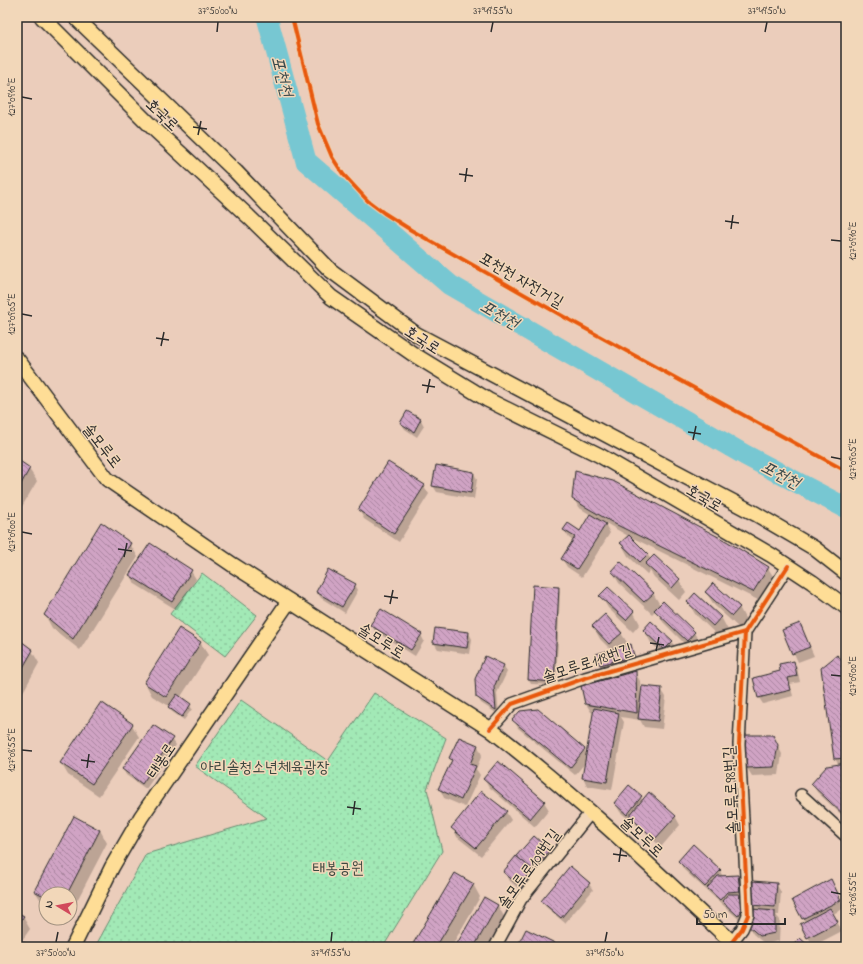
<svg xmlns="http://www.w3.org/2000/svg" width="863" height="964" viewBox="0 0 863 964" font-family="'Indie Flower','Poor Story',sans-serif">
<style>
.park{fill:url(#park-dots);stroke:#668a70}
.shadow{fill:#0003}
.lines{fill:none;stroke-linecap:round;stroke-linejoin:round}
.river{stroke:#77c7d2;stroke-width:21}
.building{fill:url(#building-back-hatch);stroke:#2b2b2b}
.minor-casing{stroke:#2b2b2b;stroke-width:14}
.major-casing{stroke:#2b2b2b;stroke-width:17}
.minor{stroke:#f2d7b9;stroke-width:11}
.major{stroke:#fedd96;stroke-width:14}
.cycleway-casing{stroke:#f2d7b9;stroke-width:6}
.cycleway{stroke:#e8590c;stroke-width:4}
.ticks{fill:none;stroke:#2b2b2b;stroke-width:1.5}
.labels{text-anchor:middle;stroke-width:3;stroke-linejoin:round;paint-order:stroke}
.street-label{font-size:16px;fill:#2b2b2b;stroke:#f2d7b9}
.park-label{font-size:16px;fill:#3d4840;stroke:#f2d7b9}
.water-label{font-size:17px;font-style:italic;fill:#3a4a4c;stroke:#f2d7b9}
.neatline{fill:none;stroke:#2b2b2b;stroke-width:1.5}
.ticks-label{font-size:10px;text-anchor:middle;fill:#2b2b2b}
</style>
<defs>
<pattern id="park-dots" width="8" height="8" patternUnits="userSpaceOnUse"><rect width="8" height="8" fill="#a2e9b6"/><path d="M2 2h.1M6 6h.1" fill="none" stroke="#8cc89d" stroke-width="1.8" stroke-linecap="round"/></pattern>
<pattern id="building-back-hatch" width="6" height="6" patternUnits="userSpaceOnUse"><rect width="6" height="6" fill="#d0a3c4"/><path d="M-1 5l2 2M0 0l6 6M5-1l2 2" fill="none" stroke="#a9859f"/></pattern>
</defs>
<rect width="100%" height="100%" fill="#ebcdbb"/>
<filter id="ink" filterUnits="userSpaceOnUse"><feTurbulence type="fractalNoise" baseFrequency=".025" numOctaves="2"/><feDisplacementMap in="SourceGraphic" scale="8" xChannelSelector="R" yChannelSelector="G"/><feConvolveMatrix kernelMatrix="1 2 1 2 8 2 1 2 1" color-interpolation-filters="sRGB"/></filter>
<g filter="url(#ink)">
<g class="park">
<polygon points="202,573 257,615 225,656 170,614"/>
<polygon points="374,693 446,738 427,789 442,851 383,947 95,947 146,854 267,818 195,766 241,700 328,761"/>
</g>
<g class="shadow">
<polygon points="408,412 421,420 424,426 417,437 405,429 401,423"/>
<polygon points="17,460 29,469 37,481 17,515"/>
<polygon points="474,473 477,479 474,499 437,492 433,486"/>
<polygon points="424,486 429,494 399,542 364,519 359,510"/>
<polygon points="574,498 768,568 773,576 758,600 631,537 647,554 651,560 654,557 679,580 686,592 679,600 654,577 650,571 647,574 628,556 621,543 628,536 604,522 610,533 582,577 567,567 562,559 573,541 569,538 564,530 580,532 591,515 578,507"/>
<polygon points="101,523 130,544 138,557 80,650 52,628 45,615"/>
<polygon points="191,571 196,579 177,610 135,584 131,575"/>
<polygon points="612,571 653,593 660,605 663,602 694,633 702,645 694,653 663,622 656,610 652,614 619,583"/>
<polygon points="355,584 358,590 345,613 321,598 317,592"/>
<polygon points="534,586 558,588 560,591 556,685 531,684 529,680"/>
<polygon points="706,592 739,607 746,620 739,628 714,605"/>
<polygon points="601,596 633,611 640,624 633,632 608,608"/>
<polygon points="688,602 721,617 728,630 720,638 695,614"/>
<polygon points="652,622 672,642 679,654 672,662 651,643 644,630"/>
<polygon points="800,624 814,656 798,662 784,631"/>
<polygon points="372,625 421,635 424,641 415,656 375,631"/>
<polygon points="593,626 621,633 637,658 640,668 608,677 600,665 598,654 611,650 600,639"/>
<polygon points="469,633 472,639 470,654 438,649 434,643"/>
<polygon points="17,640 32,651 39,663 17,703"/>
<polygon points="200,642 208,655 180,698 190,705 192,709 184,720 171,711 169,706 152,696 145,683"/>
<polygon points="793,662 797,668 800,682 790,684 793,696 763,704 759,698 754,679 782,672"/>
<polygon points="846,664 846,819 817,792 812,784 839,765 835,759"/>
<polygon points="504,666 507,672 497,693 499,715 481,703 477,696"/>
<polygon points="635,672 640,681 641,699 661,689 666,697 662,729 644,727 640,720 621,717 624,722 612,790 587,786 583,777 585,763 575,775 518,728 514,720 584,750 587,754 594,713 591,712 586,704"/>
<polygon points="132,725 139,737 99,796 68,775 61,763"/>
<polygon points="459,738 478,746 482,755 476,769 480,775 465,807 444,798 440,789 452,762 450,758"/>
<polygon points="172,739 176,745 146,789 126,775 123,769"/>
<polygon points="777,744 782,754 779,775 752,776 747,768"/>
<polygon points="498,763 544,802 549,810 535,827 489,787 484,779"/>
<polygon points="629,786 643,800 675,816 680,825 661,847 633,821 632,822 620,812 615,803"/>
<polygon points="506,812 511,820 481,856 457,837 453,828"/>
<polygon points="100,830 107,843 70,914 70,894 46,894 46,905 43,904 35,891"/>
<polygon points="549,851 554,859 521,891 509,880 504,872"/>
<polygon points="679,861 720,871 723,877 738,876 743,884 743,923 684,870"/>
<polygon points="570,868 589,884 593,890 565,923 546,907 542,901"/>
<polygon points="831,880 845,908 833,914 842,931 813,946 801,924 805,922 793,900"/>
<polygon points="473,884 480,897 451,947 412,947"/>
<polygon points="776,884 781,892 779,915 776,915 780,920 779,941 765,944 753,934 748,925 755,910 752,905"/>
<polygon points="485,898 498,906 505,918 488,947 457,947"/>
<polygon points="17,913 23,917 30,929 21,942 30,947 17,947"/>
</g>
<g class="lines">
<polyline class="river" points="267,17 306,161 450,285 745,455 846,508"/>
</g>
<g class="building">
<polygon points="407,411 421,419 414,432 400,423"/>
<polygon points="17,459 30,468 17,491"/>
<polygon points="388,462 425,485 394,534 358,510"/>
<polygon points="436,465 474,472 471,493 432,486"/>
<polygon points="575,471 613,481 728,542 769,567 753,592 615,524 572,499"/>
<polygon points="590,514 606,524 577,569 561,559 575,537 563,530 568,523 580,531"/>
<polygon points="101,522 131,543 73,639 44,615"/>
<polygon points="629,535 648,554 640,562 620,543"/>
<polygon points="150,543 192,570 172,602 129,575"/>
<polygon points="654,555 680,579 672,588 645,564"/>
<polygon points="620,561 654,593 644,602 611,571"/>
<polygon points="328,569 356,584 342,607 316,592"/>
<polygon points="713,583 740,607 732,616 705,592"/>
<polygon points="533,585 559,587 554,682 528,680"/>
<polygon points="608,587 634,611 626,620 599,596"/>
<polygon points="695,593 721,617 713,626 687,602"/>
<polygon points="663,601 695,632 687,641 654,610"/>
<polygon points="381,609 422,634 411,650 370,625"/>
<polygon points="605,614 622,633 609,644 592,626"/>
<polygon points="651,621 673,641 664,650 643,630"/>
<polygon points="800,623 810,647 792,654 782,630"/>
<polygon points="179,628 201,642 166,697 144,683"/>
<polygon points="435,628 469,632 467,648 433,643"/>
<polygon points="17,638 33,650 17,678"/>
<polygon points="631,644 634,656 600,665 596,654"/>
<polygon points="837,655 846,663 846,758 834,759 821,668"/>
<polygon points="485,656 504,665 494,687 496,710 476,697 475,679"/>
<polygon points="794,661 797,676 788,678 791,690 758,698 753,678 780,671 779,664"/>
<polygon points="636,671 637,713 585,704 581,686"/>
<polygon points="642,686 662,688 658,721 638,719"/>
<polygon points="177,694 191,704 182,717 168,707"/>
<polygon points="101,702 133,724 92,784 60,763"/>
<polygon points="594,708 619,713 607,782 582,778"/>
<polygon points="538,709 585,749 570,768 512,720 520,711"/>
<polygon points="153,725 173,738 142,784 122,769"/>
<polygon points="743,735 773,735 778,745 774,767 746,768"/>
<polygon points="459,737 478,745 470,764 476,766 461,800 438,789 452,760 449,758"/>
<polygon points="498,761 545,801 530,819 483,779"/>
<polygon points="846,763 846,817 811,784 827,766"/>
<polygon points="629,785 642,796 627,815 614,803"/>
<polygon points="481,791 507,811 476,848 451,828"/>
<polygon points="649,792 676,816 655,839 629,816"/>
<polygon points="74,816 100,830 67,894 46,894 46,897 34,891"/>
<polygon points="534,836 550,850 533,870 516,856"/>
<polygon points="693,844 721,870 705,887 678,861"/>
<polygon points="516,856 533,870 523,880 516,883 503,872"/>
<polygon points="570,866 590,883 561,918 541,901"/>
<polygon points="455,873 474,884 436,947 411,947"/>
<polygon points="738,875 740,891 727,892 720,900 707,888 718,876"/>
<polygon points="831,879 841,900 802,919 792,900"/>
<polygon points="753,881 777,883 775,907 751,905"/>
<polygon points="728,894 739,894 741,912 738,916 722,901"/>
<polygon points="484,897 498,905 474,947 455,947"/>
<polygon points="830,908 838,922 807,938 800,924"/>
<polygon points="751,909 775,911 775,933 760,936 747,925"/>
<polygon points="17,912 24,916 17,926"/>
<polygon points="526,929 555,943 553,947 517,947"/>
<polygon points="800,938 810,947 791,947"/>
<polygon points="20,940 32,947 17,947"/>
</g>
<g class="lines">
<defs>
<g id="minor">
<polyline points="490,729 512,704 585,678 745,632 788,566"/>
<polyline points="801,795 846,836"/>
<polyline points="732,942 742,929 748,915 739,744 745,632"/>
<polyline points="495,947 521,899 591,812"/>
</g>
<g id="major">
<polyline points="42,17 152,127 248,216 331,297 413,354 488,400 599,455 771,555 812,582 846,607"/>
<polyline points="75,17 236,172 330,270 416,334 756,514 814,548 846,573"/>
<path d="M17,359L107,479L233,565L490,729C577,796 657,872 737,947"/>
<polyline points="73,947 112,867 141,817 289,601"/>
</g>
</defs>
<use href="#minor" class="minor-casing"/>
<use href="#major" class="major-casing"/>
<use href="#minor" class="minor"/>
<use href="#major" class="major"/>
<defs>
<g id="cycleway">
<polyline points="292,17 318,124 332,157 343,174 368,201 384,213 411,230 566,318 846,471"/>
<polyline points="490,729 512,704 585,678 745,632 788,566"/>
<polyline points="732,942 742,929 748,915 739,744 745,632"/>
</g>
</defs>
<use href="#cycleway" class="cycleway-casing"/>
<use href="#cycleway" class="cycleway"/>
</g>
</g>
<path class="ticks" d="M217,32L218,22M491,32L493,22M765,32L767,22M22,97L32,99M193,127L207,129M198,135L201,121M459,174L473,176M465,182L467,168M725,221L739,223M731,229L733,215M831,240L841,241M22,314L32,316M156,338L169,340M161,346L164,332M422,385L435,387M427,393L430,379M688,432L701,434M693,440L696,426M831,457L841,459M22,532L32,534M118,549L132,551M124,557L127,543M384,596L398,598M390,604L393,590M650,643L664,645M656,651L659,637M831,675L841,676M22,750L32,751M81,760L95,762M87,768L89,754M347,807L361,809M353,815L355,801M613,854L627,856M619,862L621,848M831,892L841,894M56,942L58,932M331,942L332,932M605,942L607,932"/>
<g class="labels">
<g class="street-label">
<text transform="translate(163 114) rotate(44)" y="6">호국로</text>
<text transform="translate(522 279) rotate(30)" y="6">포천천 자전거길</text>
<text transform="translate(423 339) rotate(33)" y="6">호국로</text>
<text transform="translate(103 445) rotate(52)" y="6">솔모루로</text>
<text transform="translate(705 497) rotate(30)" y="6">호국로</text>
<text transform="translate(382 640) rotate(32)" y="6">솔모루로</text>
<text transform="translate(587 662) rotate(-18)" y="6">솔모루로118번길</text>
<text transform="translate(160 760) rotate(-56)" y="6">태봉로</text>
<text transform="translate(730 790) rotate(-93)" y="6">솔모루로98번길</text>
<text transform="translate(643 836) rotate(43)" y="6">솔모루로</text>
<text transform="translate(528 868) rotate(-54)" y="6">솔모루로109번길</text>
</g>
<g class="park-label">
<text x="265" y="772">아리솔청소년체육광장</text>
<text x="338" y="873">태봉공원</text>
</g>
<g class="water-label">
<text transform="translate(283 76) rotate(75)" y="6">포천천</text>
<text transform="translate(500 314) rotate(30)" y="6">포천천</text>
<text transform="translate(781 474) rotate(27)" y="6">포천천</text>
</g>
</g>
<rect width="863" height="964" fill="none" stroke="#f2d7b9" stroke-width="44"/>
<g transform="translate(58 906) rotate(280)"><circle r="19" fill="#f2d7b9" stroke="#a29280"/>
<path d="M0-3L7 15L0 10L-7 15Z" fill="#d1495b"/>
<text y="-6" font-size="11" font-weight="bold" text-anchor="middle" fill="#2b2b2b">N</text>
</g>
<path d="M697 918v6h88v-6" fill="none" stroke="#2b2b2b" stroke-width="2"/>
<text x="703" y="918" font-size="12" fill="#2b2b2b" stroke="#f2d7b9" stroke-width="3" paint-order="stroke">50 m</text>
<rect x="22" y="22" width="819" height="920" class="neatline"/>
<g class="ticks-label">
<text x="218" y="14">37°50'00"N</text>
<text x="493" y="14">37°49'55"N</text>
<text x="767" y="14">37°49'50"N</text>
<text transform="translate(11 97) rotate(-90)" y="4">127°09'10"E</text>
<text transform="translate(852 241) rotate(-90)" y="4">127°09'10"E</text>
<text transform="translate(11 314) rotate(-90)" y="4">127°09'05"E</text>
<text transform="translate(852 459) rotate(-90)" y="4">127°09'05"E</text>
<text transform="translate(11 532) rotate(-90)" y="4">127°09'00"E</text>
<text transform="translate(852 676) rotate(-90)" y="4">127°09'00"E</text>
<text transform="translate(11 750) rotate(-90)" y="4">127°08'55"E</text>
<text transform="translate(852 894) rotate(-90)" y="4">127°08'55"E</text>
<text x="56" y="956">37°50'00"N</text>
<text x="331" y="956">37°49'55"N</text>
<text x="605" y="956">37°49'50"N</text>
</g>
</svg>
